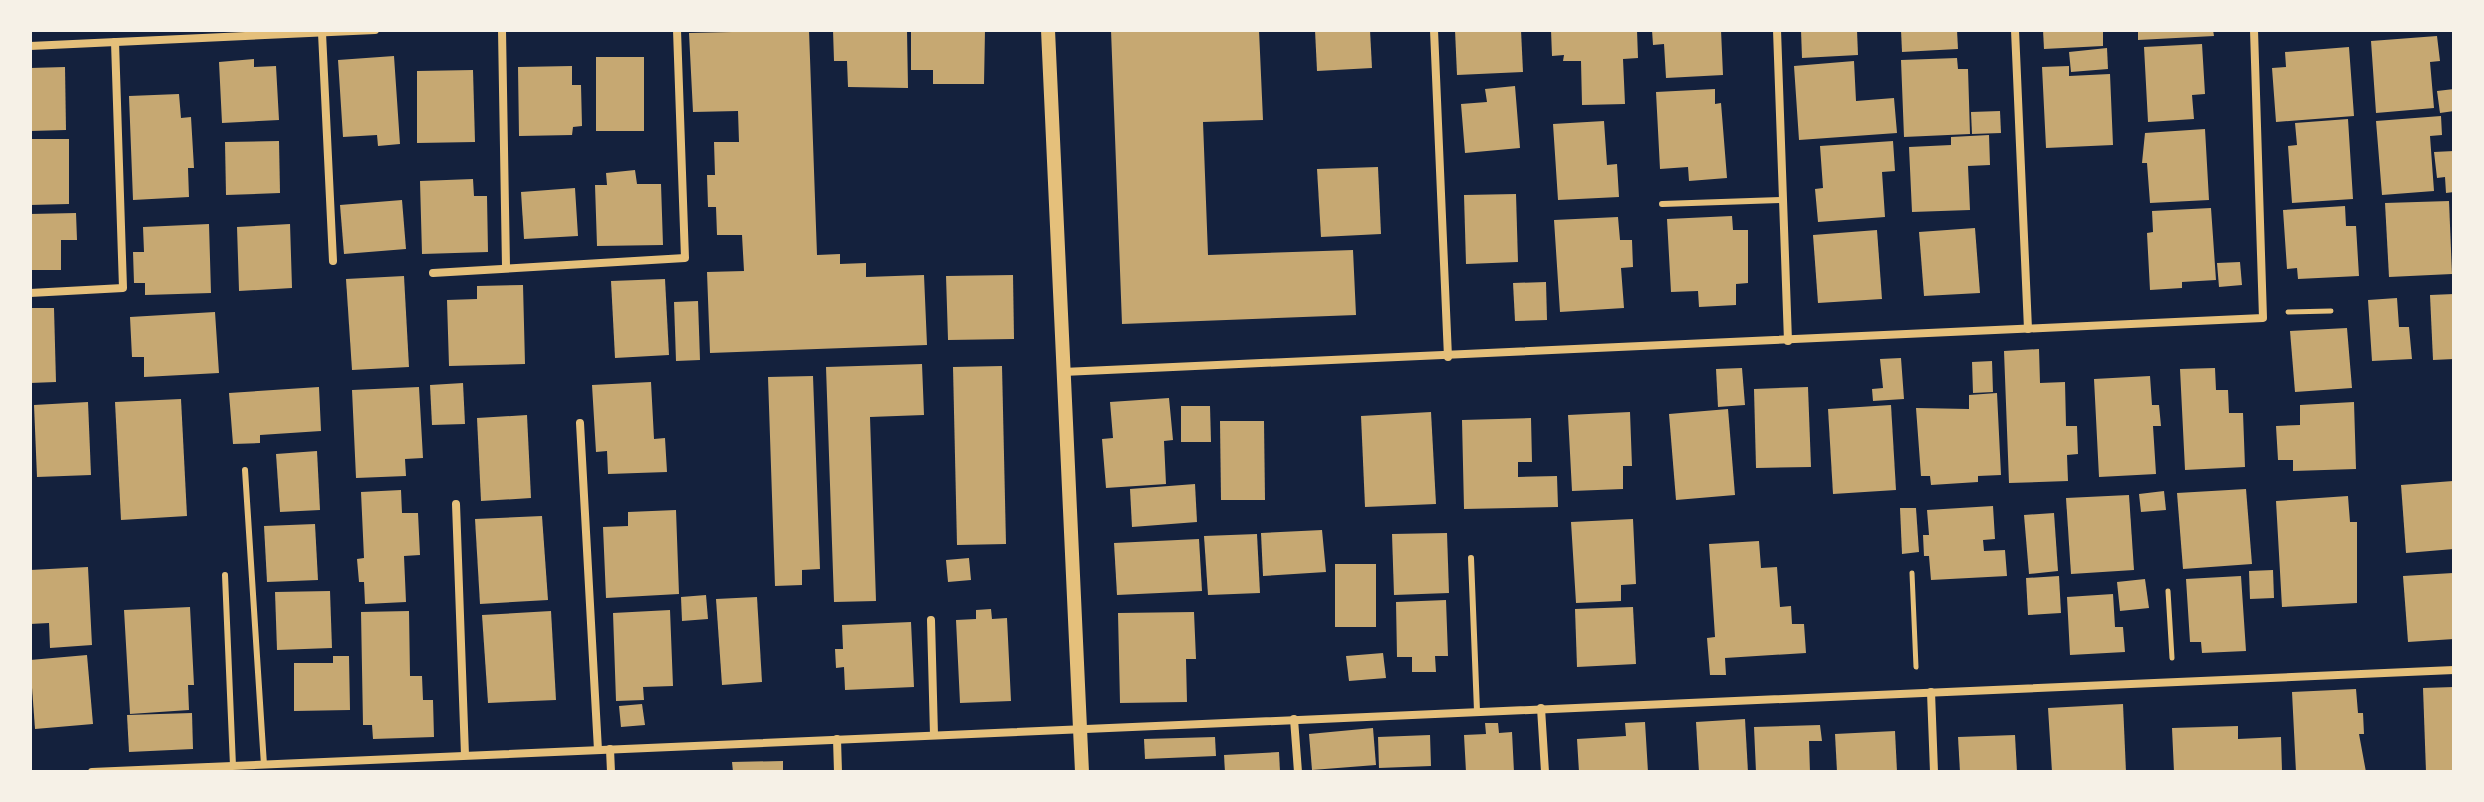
<svg xmlns="http://www.w3.org/2000/svg" width="2484" height="802" viewBox="0 0 2484 802" font-family="Figtree,sans-serif">
<style>
.building{fill:#c6a872}
.lines{fill:none;stroke-linecap:round;stroke-linejoin:round}
.path{stroke:#e5c07b;stroke-width:5}
.service{stroke:#e5c07b;stroke-width:6}
.minor{stroke:#e5c07b;stroke-width:8}
.tertiary{stroke:#e5c07b;stroke-width:14}
</style>
<rect width="100%" height="100%" fill="#14213d"/>
<g class="building">
<polygon points="809,30 817,255 840,254 840,264 866,263 866,277 924,275 927,345 710,353 707,272 744,271 742,235 717,235 716,207 708,207 707,175 715,175 714,142 739,142 738,111 693,112 689,33"/>
<polygon points="833,30 907,30 908,88 848,87 847,61 834,61"/>
<polygon points="911,30 985,30 984,84 933,84 933,70 911,70"/>
<polygon points="1111,30 1259,30 1263,120 1203,122 1208,255 1353,250 1356,315 1122,324"/>
<polygon points="1315,30 1370,30 1372,68 1317,71"/>
<polygon points="1455,30 1521,30 1523,72 1457,75"/>
<polygon points="1551,30 1637,30 1638,58 1623,59 1625,104 1582,105 1581,61 1563,61 1564,55 1552,56"/>
<polygon points="1652,30 1721,30 1723,75 1666,78 1664,44 1653,45"/>
<polygon points="1801,30 1857,30 1858,55 1802,58"/>
<polygon points="1901,30 1957,30 1958,49 1902,52"/>
<polygon points="2043,30 2103,30 2103,46 2044,49"/>
<polygon points="2138,30 2213,30 2214,36 2138,40"/>
<polygon points="2437,36 2440,61 2430,62 2434,108 2376,113 2371,41"/>
<polygon points="2202,44 2205,94 2192,95 2194,119 2148,122 2144,47"/>
<polygon points="2349,47 2354,116 2276,122 2272,68 2286,67 2285,52"/>
<polygon points="2107,48 2108,69 2071,72 2069,52"/>
<polygon points="394,56 400,144 378,146 377,135 343,137 338,60"/>
<rect x="596" y="57" width="48" height="74"/>
<polygon points="1957,58 1958,69 1968,69 1970,134 1904,137 1901,60"/>
<polygon points="254,59 254,67 276,66 279,120 222,123 219,62"/>
<polygon points="1854,61 1856,101 1894,98 1897,133 1799,140 1794,66"/>
<polygon points="572,66 572,85 581,85 582,126 573,127 572,135 519,136 518,67"/>
<polygon points="2069,66 2069,76 2110,74 2113,145 2046,148 2042,67"/>
<polygon points="65,67 66,130 30,131 30,68"/>
<polygon points="473,70 475,142 417,143 417,71"/>
<polygon points="1515,86 1520,148 1465,153 1461,104 1487,102 1485,89"/>
<polygon points="1715,89 1715,104 1721,103 1727,178 1689,181 1688,167 1660,169 1656,92"/>
<polygon points="2454,89 2454,111 2440,113 2437,91"/>
<polygon points="179,94 181,118 191,117 194,168 188,168 189,197 133,200 129,96"/>
<polygon points="2000,111 2001,133 1972,134 1971,112"/>
<polygon points="2441,116 2442,135 2430,136 2434,191 2382,195 2376,121"/>
<polygon points="2348,119 2353,199 2292,203 2288,146 2297,145 2295,123"/>
<polygon points="1604,121 1607,165 1617,164 1619,197 1558,200 1553,124"/>
<polygon points="2205,129 2209,200 2150,203 2147,163 2142,163 2145,133"/>
<polygon points="1989,135 1990,165 1968,166 1970,210 1912,212 1909,147 1951,145 1951,137"/>
<polygon points="30,139 69,139 69,204 30,205"/>
<polygon points="279,141 280,193 226,195 225,142"/>
<polygon points="1893,141 1895,171 1882,172 1885,217 1818,222 1815,189 1823,188 1820,146"/>
<polygon points="2454,151 2454,192 2446,193 2445,177 2437,178 2434,152"/>
<polygon points="1378,167 1381,234 1321,237 1317,169"/>
<polygon points="635,170 637,184 661,184 663,245 597,246 595,185 607,185 606,173"/>
<polygon points="473,179 474,196 487,196 488,252 422,254 420,181"/>
<polygon points="575,188 578,236 524,239 521,192"/>
<polygon points="1516,194 1518,262 1466,264 1464,195"/>
<polygon points="402,200 406,249 344,254 340,205"/>
<polygon points="2449,201 2452,274 2389,277 2385,203"/>
<polygon points="2345,206 2346,226 2356,226 2359,276 2298,279 2297,268 2287,269 2283,210"/>
<polygon points="2211,208 2216,280 2182,282 2182,288 2150,290 2147,233 2153,232 2152,211"/>
<polygon points="76,213 77,240 61,240 61,270 30,270 30,214"/>
<polygon points="1732,216 1733,230 1748,230 1748,283 1736,284 1736,305 1699,307 1698,291 1671,292 1667,219"/>
<polygon points="1618,217 1620,240 1632,240 1633,267 1621,268 1624,308 1560,312 1554,220"/>
<polygon points="209,224 211,293 145,295 145,283 134,283 133,252 144,252 143,227"/>
<polygon points="290,224 292,288 239,291 237,227"/>
<polygon points="1975,228 1980,293 1924,296 1919,232"/>
<polygon points="1877,230 1882,299 1818,303 1813,235"/>
<polygon points="2240,262 2242,285 2219,287 2217,263"/>
<polygon points="1013,275 1014,339 948,340 946,276"/>
<polygon points="404,276 409,367 352,370 346,279"/>
<polygon points="665,279 669,355 615,358 611,281"/>
<polygon points="1546,282 1547,320 1515,321 1513,283"/>
<polygon points="523,285 525,364 449,366 447,300 477,299 477,286"/>
<polygon points="2454,294 2454,359 2433,360 2430,295"/>
<polygon points="2397,298 2399,327 2409,327 2412,359 2372,361 2368,300"/>
<polygon points="698,301 700,360 676,361 674,302"/>
<polygon points="30,308 54,308 56,382 30,383"/>
<polygon points="215,312 219,373 144,377 144,357 132,357 130,317"/>
<polygon points="2347,328 2352,388 2295,392 2290,331"/>
<polygon points="2039,349 2040,383 2065,382 2066,426 2077,426 2078,454 2067,455 2068,481 2009,483 2004,351"/>
<polygon points="1901,358 1904,399 1873,401 1872,389 1883,388 1880,359"/>
<polygon points="1992,361 1993,392 1973,393 1972,362"/>
<polygon points="922,364 924,415 870,417 876,601 834,602 826,367"/>
<polygon points="1002,366 1006,544 957,545 953,367"/>
<polygon points="1742,368 1745,405 1718,407 1716,369"/>
<polygon points="2215,368 2216,390 2228,390 2229,413 2243,413 2245,467 2185,470 2180,369"/>
<polygon points="813,376 820,569 802,570 802,585 775,586 768,377"/>
<polygon points="2150,376 2152,405 2159,405 2161,426 2153,426 2156,474 2099,477 2094,379"/>
<polygon points="651,382 654,439 665,438 667,472 608,474 607,451 596,452 592,385"/>
<polygon points="463,383 465,424 432,425 430,385"/>
<polygon points="319,387 321,431 260,435 260,443 233,444 229,393"/>
<polygon points="419,387 423,458 405,459 406,476 356,478 352,390"/>
<polygon points="1808,387 1811,467 1756,468 1754,389"/>
<polygon points="1997,393 2001,475 1978,476 1978,482 1931,485 1930,476 1921,476 1916,408 1969,409 1969,395"/>
<polygon points="1169,398 1173,440 1164,441 1166,484 1106,488 1102,439 1113,438 1110,402"/>
<polygon points="181,399 187,516 121,520 115,402"/>
<polygon points="88,402 91,475 37,477 34,405"/>
<polygon points="2354,402 2356,469 2293,471 2293,460 2278,460 2276,426 2300,425 2300,405"/>
<polygon points="1891,405 1896,490 1833,494 1828,409"/>
<polygon points="1181,406 1210,406 1211,442 1181,442"/>
<polygon points="1728,409 1735,495 1676,500 1669,414"/>
<polygon points="1431,412 1436,504 1365,507 1361,416"/>
<polygon points="1630,412 1632,466 1623,466 1623,489 1572,491 1568,415"/>
<polygon points="527,415 531,498 481,501 477,418"/>
<polygon points="1531,418 1532,462 1518,462 1518,477 1557,476 1558,507 1464,509 1462,420"/>
<polygon points="1220,421 1264,421 1265,500 1221,500"/>
<polygon points="317,451 320,510 280,512 276,454"/>
<polygon points="2453,481 2454,549 2406,553 2401,485"/>
<polygon points="1195,484 1197,522 1132,527 1130,489"/>
<polygon points="2246,489 2252,564 2183,569 2177,493"/>
<polygon points="401,490 402,513 418,513 420,555 404,556 406,602 365,604 364,582 359,582 357,559 364,558 361,492"/>
<polygon points="2164,491 2166,510 2141,512 2139,494"/>
<polygon points="2129,495 2134,570 2071,574 2066,498"/>
<polygon points="2348,496 2350,522 2357,522 2357,603 2282,607 2276,501"/>
<polygon points="1993,506 1995,539 1983,540 1984,551 2005,550 2007,576 1931,580 1929,556 1924,556 1923,535 1929,535 1927,510"/>
<polygon points="1900,508 1916,508 1919,552 1902,554"/>
<polygon points="676,510 679,594 606,598 603,527 628,526 628,512"/>
<polygon points="2054,513 2058,571 2029,574 2024,515"/>
<polygon points="542,516 548,600 480,604 475,519"/>
<polygon points="1633,519 1636,584 1621,585 1621,601 1576,603 1571,522"/>
<polygon points="315,524 318,580 267,582 264,526"/>
<polygon points="1322,530 1326,572 1263,576 1261,533"/>
<polygon points="1447,533 1449,593 1394,595 1392,534"/>
<polygon points="1257,534 1260,593 1208,595 1204,536"/>
<polygon points="1199,539 1202,591 1117,595 1114,543"/>
<polygon points="1759,541 1761,568 1777,567 1780,607 1791,606 1792,624 1804,624 1806,653 1725,658 1726,675 1710,675 1707,638 1715,637 1709,544"/>
<polygon points="969,558 971,580 948,582 946,560"/>
<rect x="1335" y="564" width="41" height="63"/>
<polygon points="88,567 92,645 50,648 49,623 30,624 30,570"/>
<polygon points="2273,570 2274,598 2250,599 2249,571"/>
<polygon points="2453,573 2454,639 2408,642 2403,576"/>
<polygon points="2059,576 2061,613 2028,615 2026,578"/>
<polygon points="2241,576 2246,651 2202,653 2201,642 2190,642 2186,579"/>
<polygon points="2145,579 2149,608 2120,611 2117,582"/>
<polygon points="330,591 332,648 277,650 275,592"/>
<polygon points="2113,594 2115,627 2123,627 2125,652 2070,655 2067,597"/>
<polygon points="706,595 708,619 682,621 681,597"/>
<polygon points="757,597 762,682 722,685 716,599"/>
<polygon points="1446,600 1448,656 1435,656 1436,672 1412,672 1412,657 1397,657 1396,602"/>
<polygon points="190,607 194,685 188,685 189,710 130,714 124,610"/>
<polygon points="1633,607 1636,664 1577,667 1575,609"/>
<polygon points="991,609 992,619 1007,618 1011,701 960,703 956,620 976,619 976,610"/>
<polygon points="670,610 673,686 643,687 644,700 616,701 613,613"/>
<polygon points="409,611 410,676 422,676 423,700 433,700 434,737 373,739 372,725 363,725 361,612"/>
<polygon points="551,611 556,700 488,703 482,615"/>
<polygon points="1194,612 1196,659 1186,659 1187,702 1120,703 1118,613"/>
<polygon points="911,622 914,687 845,690 844,667 836,668 835,649 843,649 842,625"/>
<polygon points="1383,653 1386,678 1349,681 1346,656"/>
<polygon points="87,655 93,724 35,729 30,660"/>
<polygon points="333,656 349,656 350,710 294,711 294,663 333,663"/>
<polygon points="2454,687 2454,772 2426,772 2423,688"/>
<polygon points="2356,689 2358,713 2363,713 2364,734 2359,734 2366,772 2296,772 2292,692"/>
<polygon points="642,704 645,725 621,727 619,706"/>
<polygon points="2123,704 2126,772 2052,772 2048,708"/>
<polygon points="192,713 193,749 129,752 127,715"/>
<polygon points="1745,719 1748,772 1699,772 1696,722"/>
<polygon points="1645,722 1648,772 1579,772 1577,739 1626,736 1625,723"/>
<polygon points="1485,723 1498,723 1499,733 1512,732 1514,772 1466,772 1464,735 1486,734"/>
<polygon points="1820,725 1822,741 1809,741 1810,772 1756,772 1754,727"/>
<polygon points="2238,726 2238,739 2281,737 2282,771 2174,772 2172,728"/>
<polygon points="1373,728 1376,765 1312,770 1309,734"/>
<polygon points="1895,731 1897,772 1837,772 1835,734"/>
<polygon points="1430,735 1431,766 1379,768 1378,737"/>
<polygon points="2015,735 2017,772 1960,772 1958,737"/>
<polygon points="1215,737 1216,756 1145,759 1144,739"/>
<polygon points="1279,752 1280,772 1225,772 1224,755"/>
<polygon points="783,761 783,772 733,772 732,762"/>
</g>
<g class="lines">
<g class="path">
<polyline points="2288,312 2331,311"/>
<polyline points="1912,573 1916,667"/>
<polyline points="2168,591 2172,658"/>
</g>
<g class="service">
<polyline points="1662,204 1783,200"/>
<polyline points="245,470 264,765"/>
<polyline points="1471,558 1477,711"/>
<polyline points="225,575 233,766"/>
</g>
<g class="minor">
<polyline points="502,30 506,267"/>
<polyline points="1434,30 1448,357"/>
<polyline points="1777,30 1788,341"/>
<polyline points="2015,30 2028,329"/>
<polyline points="322,33 333,261"/>
<polyline points="30,46 375,30"/>
<polyline points="433,273 685,258 677,30"/>
<polyline points="30,293 123,288 115,42"/>
<polyline points="1063,372 2263,318 2254,30"/>
<polyline points="580,423 598,750"/>
<polyline points="456,504 465,755"/>
<polyline points="931,620 934,735"/>
<polyline points="1931,692 1934,772"/>
<polyline points="1541,708 1545,772"/>
<polyline points="1294,719 1298,772"/>
<polyline points="837,739 838,772"/>
<polyline points="610,749 611,772"/>
<polyline points="92,772 2454,670"/>
</g>
<polyline class="tertiary" points="1048,30 1082,772"/>
</g>
<rect width="2484" height="802" fill="none" stroke="#f6f1e7" stroke-width="64"/>
</svg>
